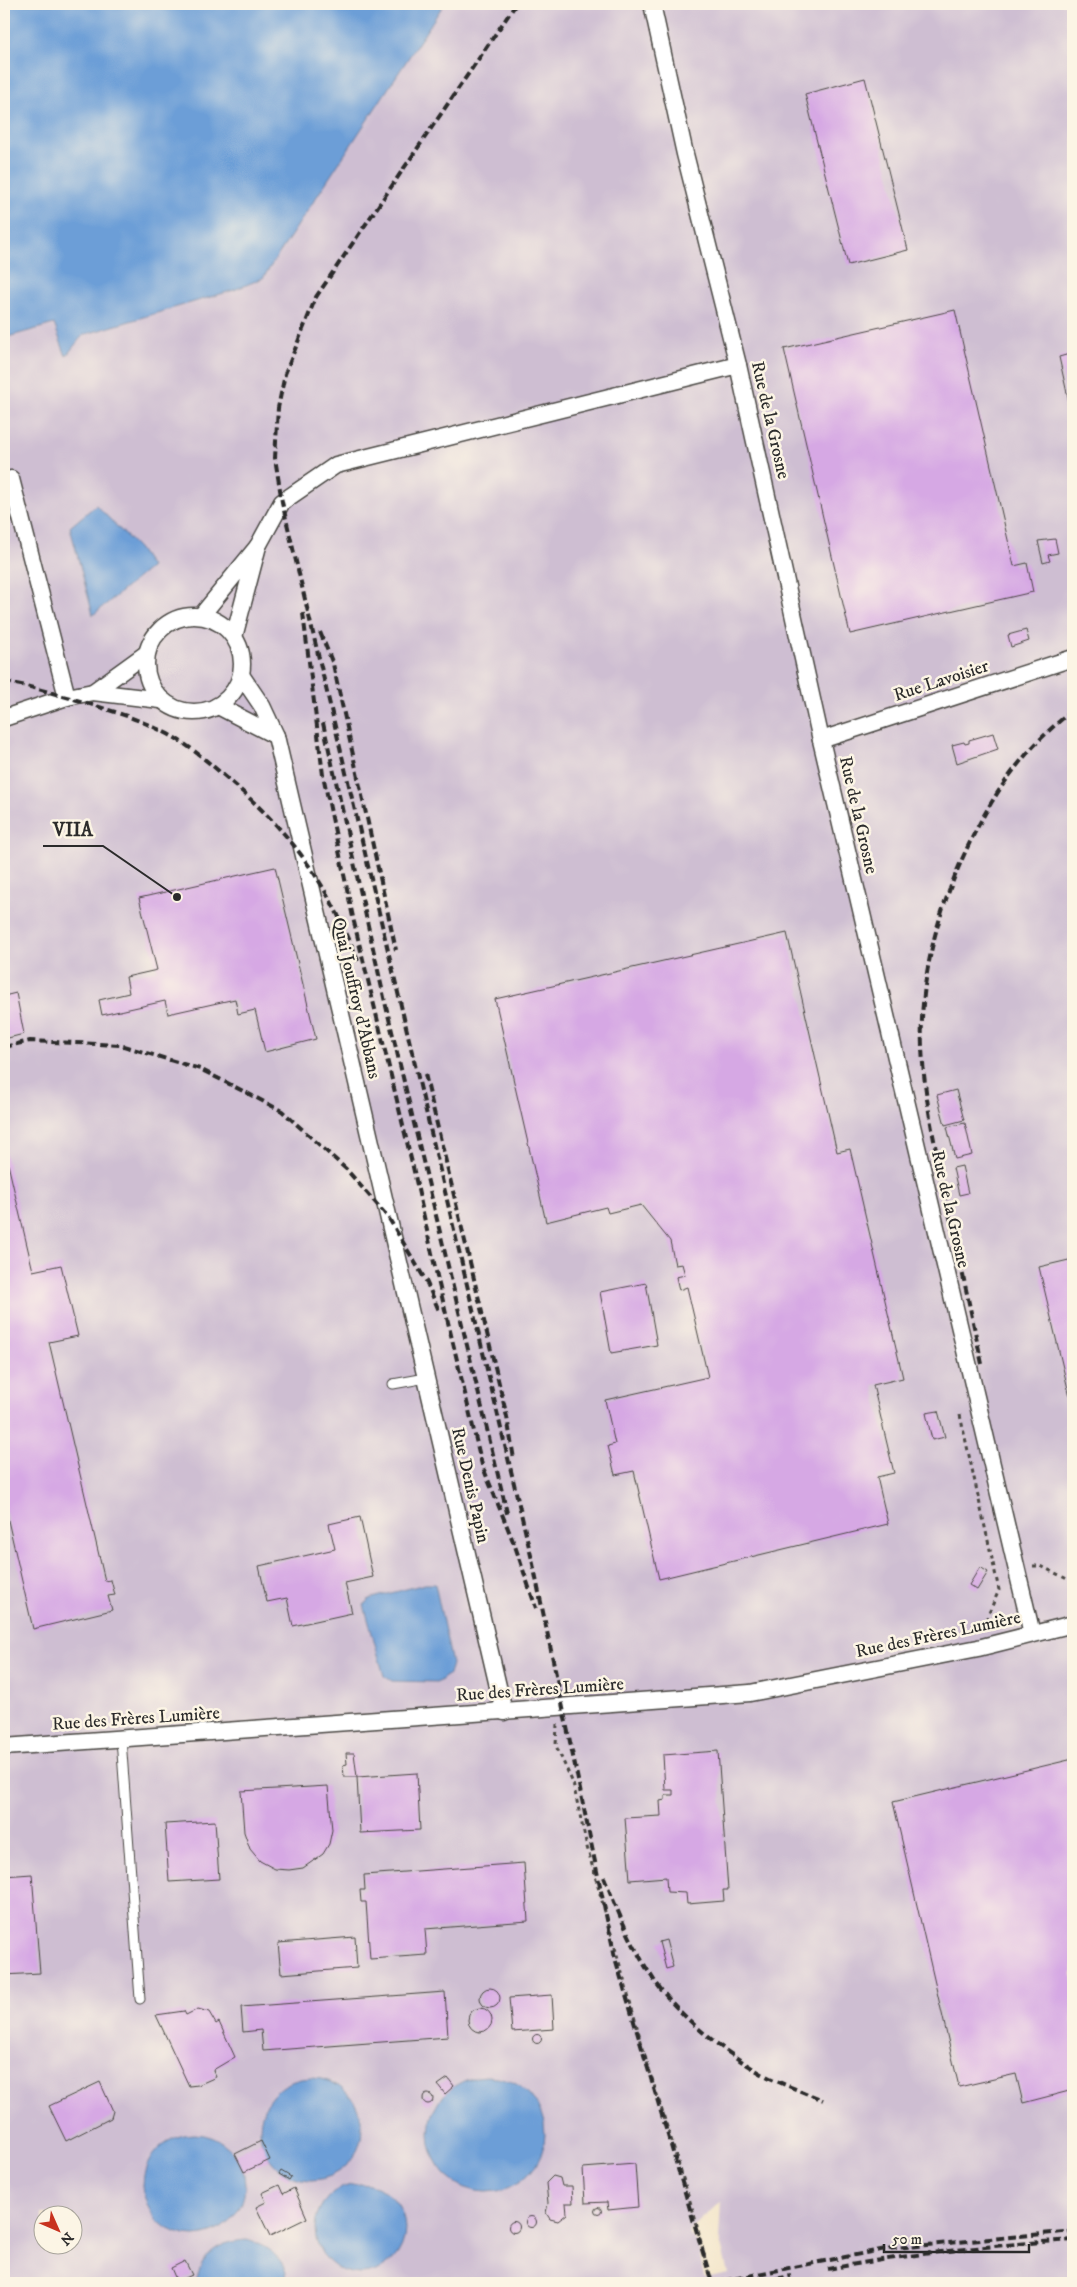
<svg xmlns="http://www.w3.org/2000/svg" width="1077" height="2287" viewBox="0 0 1077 2287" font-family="'IM FELL DW Pica',serif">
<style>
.industrial{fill:#cebed2;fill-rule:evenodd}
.water{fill:#6c9ed7;stroke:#4c6481}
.building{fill:#d6a8e4}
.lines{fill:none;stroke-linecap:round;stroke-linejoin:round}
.lane-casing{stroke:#494743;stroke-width:11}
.street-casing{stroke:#494743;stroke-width:19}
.path{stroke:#494743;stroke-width:3;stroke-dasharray:4 4;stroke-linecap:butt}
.lane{stroke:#fff;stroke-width:9}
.street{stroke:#fff;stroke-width:16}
.rail{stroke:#2b2b2b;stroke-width:4;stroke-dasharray:8 4;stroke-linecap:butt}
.labels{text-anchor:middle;stroke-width:5;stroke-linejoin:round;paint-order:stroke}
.street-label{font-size:18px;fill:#2b2b2b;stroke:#fcf5e5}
.leader{fill:none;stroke:#2b2b2b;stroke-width:2}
.callout-dot{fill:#2b2b2b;stroke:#fcf5e5;stroke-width:2}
.callout-label{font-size:19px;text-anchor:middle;font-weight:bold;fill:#2b2b2b;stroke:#fcf5e5;stroke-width:5;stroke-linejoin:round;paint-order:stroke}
</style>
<rect width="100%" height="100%" fill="#fcf5e5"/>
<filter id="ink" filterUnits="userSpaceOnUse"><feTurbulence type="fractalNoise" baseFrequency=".02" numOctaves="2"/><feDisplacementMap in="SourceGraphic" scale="10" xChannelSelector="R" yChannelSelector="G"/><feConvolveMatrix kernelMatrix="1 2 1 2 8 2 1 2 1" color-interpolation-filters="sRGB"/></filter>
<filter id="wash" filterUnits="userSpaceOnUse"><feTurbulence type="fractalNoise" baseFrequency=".0096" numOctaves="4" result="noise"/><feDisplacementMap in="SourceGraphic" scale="20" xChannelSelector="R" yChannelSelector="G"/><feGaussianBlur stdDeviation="1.12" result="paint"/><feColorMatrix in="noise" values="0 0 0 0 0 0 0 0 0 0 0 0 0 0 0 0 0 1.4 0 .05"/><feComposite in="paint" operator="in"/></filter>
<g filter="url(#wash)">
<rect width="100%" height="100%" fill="#f3e5c9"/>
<path class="industrial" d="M444,4H1073V2283H4V338L54,324L66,355L83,335L234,290L263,278ZM721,2201L719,2238L728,2273L704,2278L698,2243L688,2232ZM42,2214H72V2244H42Z"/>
<g class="water">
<polygon points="4,4 444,4 263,278 234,290 83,335 66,356 54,324 4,338"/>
<polygon points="96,505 138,548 151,567 93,615 70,527"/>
<polygon points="425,1584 435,1584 452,1664 449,1674 439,1682 392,1681 384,1676 364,1605 369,1599"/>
<circle cx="487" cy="2134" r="58"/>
<circle cx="311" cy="2129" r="51"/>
<circle cx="194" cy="2185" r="51"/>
<circle cx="360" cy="2229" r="45"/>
<path d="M247,2240C267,2246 288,2259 287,2283H196C202,2253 217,2242 247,2240Z"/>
</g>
<g id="blocks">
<g class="building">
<polygon points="865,78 908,250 848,265 805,94"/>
<polygon points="955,310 1014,566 1027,563 1033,592 850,634 784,349"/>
<polygon points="1073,353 1073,416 1072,416 1059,357"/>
<polygon points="1055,539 1058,553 1048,555 1050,561 1043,563 1038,541"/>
<polygon points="1026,630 1029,641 1011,647 1008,635"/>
<polygon points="993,733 998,749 957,763 952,745 964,742 965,744 969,743 969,740"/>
<polygon points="275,867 316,1039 265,1052 255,1010 238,1014 235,999 168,1014 165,1001 102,1015 99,1000 129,993 126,977 157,970 139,898"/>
<polygon points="787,933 837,1152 850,1149 903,1378 873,1385 894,1473 877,1477 888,1524 659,1579 634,1471 615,1475 608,1446 615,1444 605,1400 708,1377 687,1287 679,1290 676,1277 685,1275 682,1264 675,1265 670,1241 641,1205 608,1213 606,1207 546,1222 495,999"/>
<polygon points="16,993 24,1034 4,1039 4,996"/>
<polygon points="956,1090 964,1120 945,1125 937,1095"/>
<polygon points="965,1123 972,1155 955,1159 947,1127"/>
<polygon points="4,1147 33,1271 61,1265 78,1336 49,1342 105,1581 111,1580 115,1595 108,1596 112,1610 33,1629 4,1503"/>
<polygon points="962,1166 968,1193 959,1195 953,1168"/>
<polygon points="1073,1259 1073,1410 1039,1267"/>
<polygon points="646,1283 657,1345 611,1353 600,1292"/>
<polygon points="938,1411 945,1437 932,1440 926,1413"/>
<polygon points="360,1517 373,1577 345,1583 352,1613 293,1626 287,1598 267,1602 259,1566 335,1549 329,1524"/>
<polygon points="980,1567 988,1572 977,1590 969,1585"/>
<polygon points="718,1751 728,1890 723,1890 724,1901 687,1904 686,1893 667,1892 666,1877 630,1880 625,1818 661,1816 660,1801 665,1800 665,1795 673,1795 673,1790 665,1790 663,1755"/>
<polygon points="346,1753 354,1753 357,1777 344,1777 343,1765 347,1764"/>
<polygon points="1073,1759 1073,2090 1023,2103 1016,2074 959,2087 893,1802"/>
<polygon points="417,1773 420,1830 360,1833 357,1777"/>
<polygon points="328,1786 332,1830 329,1844 323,1854 303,1868 289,1870 275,1869 260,1861 250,1849 244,1832 241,1791"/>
<polygon points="215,1821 219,1879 169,1882 165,1824"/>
<polygon points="524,1863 528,1921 425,1929 427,1955 370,1959 366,1902 361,1902 360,1890 365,1890 364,1875"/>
<polygon points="32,1874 40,1973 4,1975 4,1876"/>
<polygon points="355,1937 357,1968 281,1974 278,1943"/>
<polygon points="666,1940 673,1967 666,1969 659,1942"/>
<circle cx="490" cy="1998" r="10"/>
<polygon points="445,1992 448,2037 263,2051 261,2030 243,2032 241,2007"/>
<polygon points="552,1995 554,2029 512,2032 509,1998"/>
<circle cx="480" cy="2020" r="12"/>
<polygon points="198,2009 209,2012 216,2024 219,2022 235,2057 213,2070 216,2077 198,2085 189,2086 156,2015 184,2011 186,2015"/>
<circle cx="537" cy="2039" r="4.5"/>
<polygon points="448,2078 454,2086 445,2094 438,2085"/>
<polygon points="100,2082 113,2111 111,2118 66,2141 49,2106"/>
<circle cx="428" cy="2099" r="5"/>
<polygon points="261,2141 270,2160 244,2172 235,2154"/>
<polygon points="635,2164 638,2207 608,2210 607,2202 585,2203 583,2168"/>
<polygon points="281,2171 291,2177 289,2180 279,2174"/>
<polygon points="553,2176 560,2178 562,2186 572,2186 573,2203 566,2203 567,2214 558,2221 550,2219 546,2213 548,2203 546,2183"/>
<polygon points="279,2185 283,2194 294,2188 307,2218 270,2236 256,2207 266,2202 262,2193"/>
<circle cx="598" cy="2211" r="3.5"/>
<circle cx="531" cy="2222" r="5.5"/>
<circle cx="514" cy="2227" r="5.5"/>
<polygon points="185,2261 192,2275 177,2282 171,2268"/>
</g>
</g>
</g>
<g filter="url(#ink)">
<use href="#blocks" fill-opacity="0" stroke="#494743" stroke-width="1"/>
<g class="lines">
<defs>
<g id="lane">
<polyline points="393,1384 426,1378"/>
<polyline points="121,1739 140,1999"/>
</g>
<g id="street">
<polyline points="652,4 685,154 738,365 821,740 1032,1634"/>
<polyline points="11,479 67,697"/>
<polyline points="258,546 282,502 336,465 738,365"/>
<polyline points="201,616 258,546 234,637"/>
<circle cx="194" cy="664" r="48"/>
<polyline points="147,653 93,692 161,700"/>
<polyline points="218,706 276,736 262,706 241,675"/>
<polyline points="4,718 67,697 93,692"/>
<polyline points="276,736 504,1712"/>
<polyline points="821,740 1073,658"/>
<polyline points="4,1747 750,1693 978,1648 1073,1624"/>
</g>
</defs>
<use href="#lane" class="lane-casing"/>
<use href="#street" class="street-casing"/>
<g class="path">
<polyline points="960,1415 999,1590 982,1629"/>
<polyline points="1033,1566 1041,1566 1073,1582"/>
<polyline points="557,1724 556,1746 573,1783 587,1847 646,2059 694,2214 711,2283"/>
</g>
<use href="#lane" class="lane"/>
<use href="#street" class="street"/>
<g class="rail">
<polyline points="516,4 316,297 285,374 278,408 275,458 282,502 533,1564 615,1958 712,2283"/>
<polyline points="303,613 323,775 354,922 413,1167 437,1276 482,1465 515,1546 536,1608"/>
<polyline points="320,632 333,664 396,950"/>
<path d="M4,682C27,685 48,692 70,698C103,708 135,717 166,733C188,744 208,762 227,778C292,834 327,881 358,961"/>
<polyline points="323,723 385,1002 508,1517"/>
<polyline points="4,1047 30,1041 120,1045 200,1069 282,1111 346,1169 388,1217 426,1281 440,1313"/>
<polyline points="425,1074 507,1417 514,1459"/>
<path d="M982,1364C970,1308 958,1251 945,1195C933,1135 917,1066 923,1004C928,947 945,894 970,842C996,789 1026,747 1073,710"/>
<path d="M604,1877C618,1912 633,1949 654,1980C680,2017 719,2048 757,2071C777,2083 802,2091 823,2100"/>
<path d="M828,2269C909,2254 991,2245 1073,2240"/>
<polyline points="712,2283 886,2249 1073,2231"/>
<polyline points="753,2283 791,2276"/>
</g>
</g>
</g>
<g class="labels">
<g class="street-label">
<text transform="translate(771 420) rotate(77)" y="6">Rue de la Grosne</text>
<text transform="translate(941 680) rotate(-18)" y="6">Rue Lavoisier</text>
<text transform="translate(859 815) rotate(77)" y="6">Rue de la Grosne</text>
<text transform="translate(357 998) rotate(77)" y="6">Quai Jouffroy d'Abbans</text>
<text transform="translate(951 1209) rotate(77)" y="6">Rue de la Grosne</text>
<text transform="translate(471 1485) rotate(77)" y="6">Rue Denis Papin</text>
<text transform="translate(938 1634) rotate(-12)" y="6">Rue des Frères Lumière</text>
<text transform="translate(540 1689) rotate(-4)" y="6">Rue des Frères Lumière</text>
<text transform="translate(136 1718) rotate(-4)" y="6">Rue des Frères Lumière</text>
</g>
</g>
<path class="leader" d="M177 897L103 846H43"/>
<circle class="callout-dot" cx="177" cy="897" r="5"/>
<g class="callout-label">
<text x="73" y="836">VIIA</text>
</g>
<rect width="1077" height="2287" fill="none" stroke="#fcf5e5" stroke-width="20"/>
<g transform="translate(58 2230) rotate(135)"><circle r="24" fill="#fcf5e5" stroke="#a8a49b"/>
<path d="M0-4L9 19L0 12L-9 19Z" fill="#c8321e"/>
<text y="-8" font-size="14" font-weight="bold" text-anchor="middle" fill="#2b2b2b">N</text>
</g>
<path d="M884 2244v8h145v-8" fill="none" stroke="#2b2b2b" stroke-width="2.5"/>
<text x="892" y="2244" font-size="15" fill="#2b2b2b" stroke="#fcf5e5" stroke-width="4" paint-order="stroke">50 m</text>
</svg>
